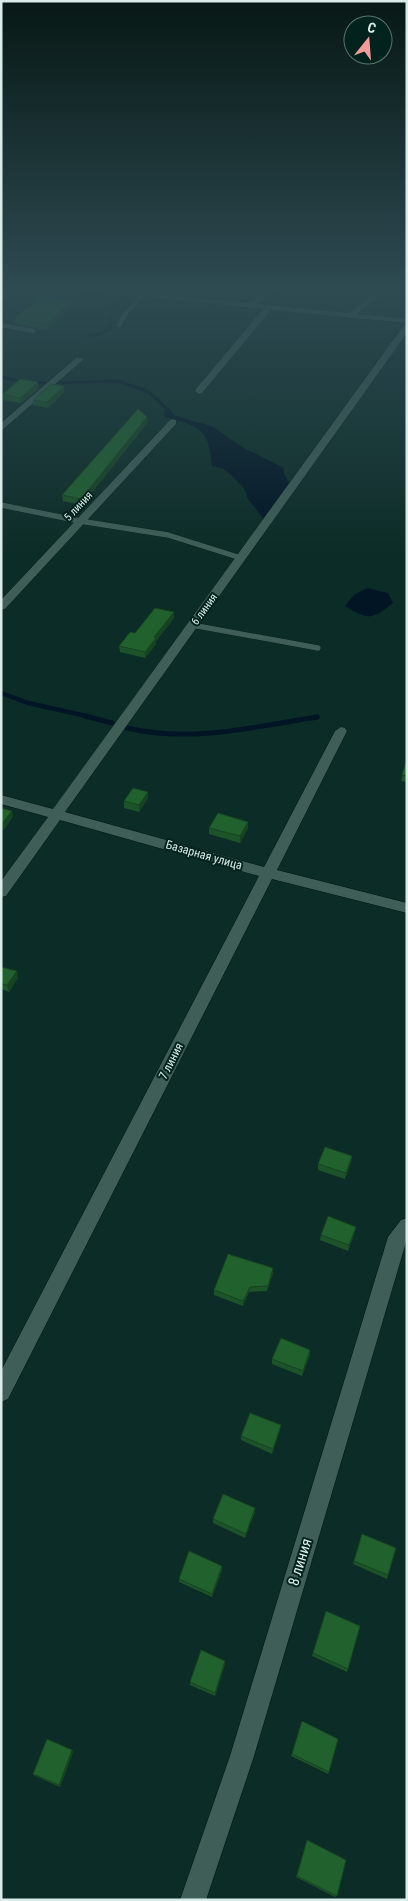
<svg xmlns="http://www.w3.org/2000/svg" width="408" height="1901" viewBox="0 0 408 1901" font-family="'Roboto Condensed',sans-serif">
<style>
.green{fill:#363b0c}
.water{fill:#021525}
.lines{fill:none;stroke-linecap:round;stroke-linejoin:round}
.stream-far2{stroke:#021525;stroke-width:3}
.stream-far1{stroke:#021525;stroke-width:4.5}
.stream{stroke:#021525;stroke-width:5}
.lane-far1-casing{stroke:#001310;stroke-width:5}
.lane-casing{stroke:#001310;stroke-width:6}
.street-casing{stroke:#001310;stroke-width:1}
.lane-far1{stroke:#3e5e57;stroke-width:4.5}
.lane{stroke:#3e5e57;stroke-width:5.5}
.street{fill:#3e5e57;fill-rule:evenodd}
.wall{fill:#1c5328}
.shaded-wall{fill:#164420}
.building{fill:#20612e;stroke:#164420}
.labels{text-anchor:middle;stroke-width:4;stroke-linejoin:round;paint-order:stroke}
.far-street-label{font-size:11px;fill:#daece8;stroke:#02221d}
.street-label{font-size:12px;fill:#daece8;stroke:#02221d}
.near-street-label{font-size:15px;fill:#daece8;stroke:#02221d}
</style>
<rect width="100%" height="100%" fill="#0c2c27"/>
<polygon class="green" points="101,289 209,289 201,298"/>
<g class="water">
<path d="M169,410L173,415L214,427L240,446L284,468V474L291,486L271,514L263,518L248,499L244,488L231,475L224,469L212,466C209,428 200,427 165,417L164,411Z"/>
<path d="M367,588L388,593L393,603C372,620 368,620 345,606L354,595Z"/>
</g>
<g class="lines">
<g class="stream-far2">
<polyline points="122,289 152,292"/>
<polyline points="87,336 100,334 110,329 111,311 126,297"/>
<polyline points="1,377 23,382"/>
<polyline points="33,382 46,383"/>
<polyline points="59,383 118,381 149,392 173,415"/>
</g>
<g class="stream-far1">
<polyline points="1,693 28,703 91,717"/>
<polyline points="314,717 317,717"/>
</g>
<g class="stream">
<polyline points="85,716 112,723"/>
<path d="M127,728C190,743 254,727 317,717"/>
</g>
<defs>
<g id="lane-far1">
<polyline points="1,325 33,331"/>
<polyline points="119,325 126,313 143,295"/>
</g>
<g id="lane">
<polyline points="1,505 80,521 168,535 241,558"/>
<polyline points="192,625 318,648"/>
</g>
<g id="street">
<polygon points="9,289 18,289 1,300 1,294"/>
<polygon points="78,289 105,289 249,303 271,289 280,289 258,304 348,313 381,289 390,289 357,314 407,319 407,323 271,310 202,393 199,394 195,391 196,389 263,309 82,291"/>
<polygon points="404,325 407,325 407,333 65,812 264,867 335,731 341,727 345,728 347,731 277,870 407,903 407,913 272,879 8,1399 1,1402 1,1371 259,876 60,820 6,896 1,897 1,881 48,817 1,804 1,795 53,809"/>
<polygon points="77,357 84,359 1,431 1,423"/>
<polygon points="173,419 176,420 176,424 5,609 1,610 1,600 170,420"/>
<polygon points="407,1218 407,1239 254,1756 206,1900 180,1900 230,1756 388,1237 401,1220"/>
</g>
</defs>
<use href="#lane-far1" class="lane-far1-casing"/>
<use href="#lane" class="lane-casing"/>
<use href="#street" class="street-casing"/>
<use href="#lane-far1" class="lane-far1"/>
<use href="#lane" class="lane"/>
<use href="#street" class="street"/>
</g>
<g class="wall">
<polygon points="72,300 73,306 47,330 15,324 15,318"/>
<polygon points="64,386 64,392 48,408 33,405 33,400"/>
<polygon points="39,388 21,403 3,400 3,394"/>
<polygon points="148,422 82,505 63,501 62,495"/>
<polygon points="174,618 156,641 156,644 145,658 120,652 119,646 135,633"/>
<polygon points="407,757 407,782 401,781"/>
<polygon points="148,798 139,812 124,808 124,801"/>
<polygon points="248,822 248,828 240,843 209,834 209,828"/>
<polygon points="1,967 18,978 9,992 1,989"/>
<polygon points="352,1156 351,1162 345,1179 318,1170 318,1164"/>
<polygon points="355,1232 348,1251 320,1240 321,1235"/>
<polygon points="273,1268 273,1273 267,1291 249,1292 243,1306 214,1295 214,1290"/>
<polygon points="310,1350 310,1355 302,1376 272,1364 272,1359"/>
<polygon points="280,1430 272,1454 241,1440 241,1436"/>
<polygon points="255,1508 255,1512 245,1538 213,1523 213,1519"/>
<polygon points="362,1534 388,1575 387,1579 353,1564"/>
<polygon points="222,1566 222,1570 212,1597 179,1582 179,1579"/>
<polygon points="326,1611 348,1669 347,1672 312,1656"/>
<polygon points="225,1664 215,1696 190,1685 190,1682"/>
<polygon points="302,1721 329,1772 328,1774 291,1756"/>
<polygon points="73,1752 60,1787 35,1776 33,1774"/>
<polygon points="307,1840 337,1896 335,1897 296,1877"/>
</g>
<g class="shaded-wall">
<polygon points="72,300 73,306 47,330 46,324"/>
<polygon points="38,382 39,388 21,403 20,398"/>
<polygon points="64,386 64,392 48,408 47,402"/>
<polygon points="147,417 148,422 82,505 81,499"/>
<polygon points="174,612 174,618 156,641 156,644 145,658 145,652 154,637"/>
<polygon points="148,792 148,798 139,812 139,805"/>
<polygon points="12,811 13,817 3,831 1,825"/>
<polygon points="248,822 248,828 240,843 240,836"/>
<polygon points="17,971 18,978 9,992 7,985"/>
<polygon points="352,1156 351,1162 345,1179 346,1173"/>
<polygon points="356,1227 355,1232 348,1251 349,1245"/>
<polygon points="273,1268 273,1273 267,1291 268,1286"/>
<polygon points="250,1287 249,1292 243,1306 243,1301"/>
<polygon points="310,1350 310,1355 302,1376 303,1371"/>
<polygon points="281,1425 280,1430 272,1454 273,1449"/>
<polygon points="255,1508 255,1512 245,1538 246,1534"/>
<polygon points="222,1566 222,1570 212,1597 212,1594"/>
<polygon points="225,1661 225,1664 215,1696 215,1693"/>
<polygon points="72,1750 73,1752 60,1787 59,1785"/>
</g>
<g class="building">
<polygon points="42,296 72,300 46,324 15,318"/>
<polygon points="20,379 38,382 20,398 3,394"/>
<polygon points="51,384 64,386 47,402 33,400"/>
<polygon points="138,409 147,417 81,499 62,495"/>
<polygon points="155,608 174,612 154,637 156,638 145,652 119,646 130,632 135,633"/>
<polygon points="407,757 407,776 402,775"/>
<polygon points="133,788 148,792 139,805 124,801"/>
<polygon points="1,808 12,811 1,825"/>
<polygon points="218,813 248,822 240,836 209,828"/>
<polygon points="1,967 17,971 7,985 1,984"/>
<polygon points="325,1147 352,1156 346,1173 318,1164"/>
<polygon points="328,1216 356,1227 349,1245 321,1235"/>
<polygon points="228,1254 273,1268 268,1286 250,1287 243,1301 214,1290"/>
<polygon points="281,1338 310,1350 303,1371 272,1359"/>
<polygon points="250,1413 281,1425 273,1449 241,1436"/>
<polygon points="223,1494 255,1508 246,1534 213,1519"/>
<polygon points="362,1534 396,1548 388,1575 354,1561"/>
<polygon points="189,1551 222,1566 212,1594 179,1579"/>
<polygon points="326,1611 360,1626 348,1669 313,1653"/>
<polygon points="201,1650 225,1661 215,1693 190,1682"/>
<polygon points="302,1721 338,1739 329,1772 292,1754"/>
<polygon points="47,1739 72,1750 59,1785 33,1774"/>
<polygon points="307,1840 346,1860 337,1896 297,1876"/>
</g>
<linearGradient id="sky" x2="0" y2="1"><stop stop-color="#071815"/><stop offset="0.52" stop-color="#2e4b52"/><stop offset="1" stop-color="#2e4b52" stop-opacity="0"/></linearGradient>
<rect width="408" height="555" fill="url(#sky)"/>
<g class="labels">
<g class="far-street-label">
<text transform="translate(78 506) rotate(-47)" y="4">5 линия</text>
<text transform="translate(204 609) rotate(-54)" y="4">6 линия</text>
</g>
<g class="street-label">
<text transform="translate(204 855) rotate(16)" y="4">Базарная улица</text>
<text transform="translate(171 1061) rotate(-63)" y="4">7 линия</text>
</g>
<g class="near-street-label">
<text transform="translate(300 1562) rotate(-73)" y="5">8 линия</text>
</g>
</g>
<rect width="408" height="1901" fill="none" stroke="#daece8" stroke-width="5"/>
<g transform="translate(368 40) rotate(17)"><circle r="24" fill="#02221d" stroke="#58736e"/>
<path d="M0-4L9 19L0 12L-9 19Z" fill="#f59b9c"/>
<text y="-8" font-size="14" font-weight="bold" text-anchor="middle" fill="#daece8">С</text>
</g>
</svg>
